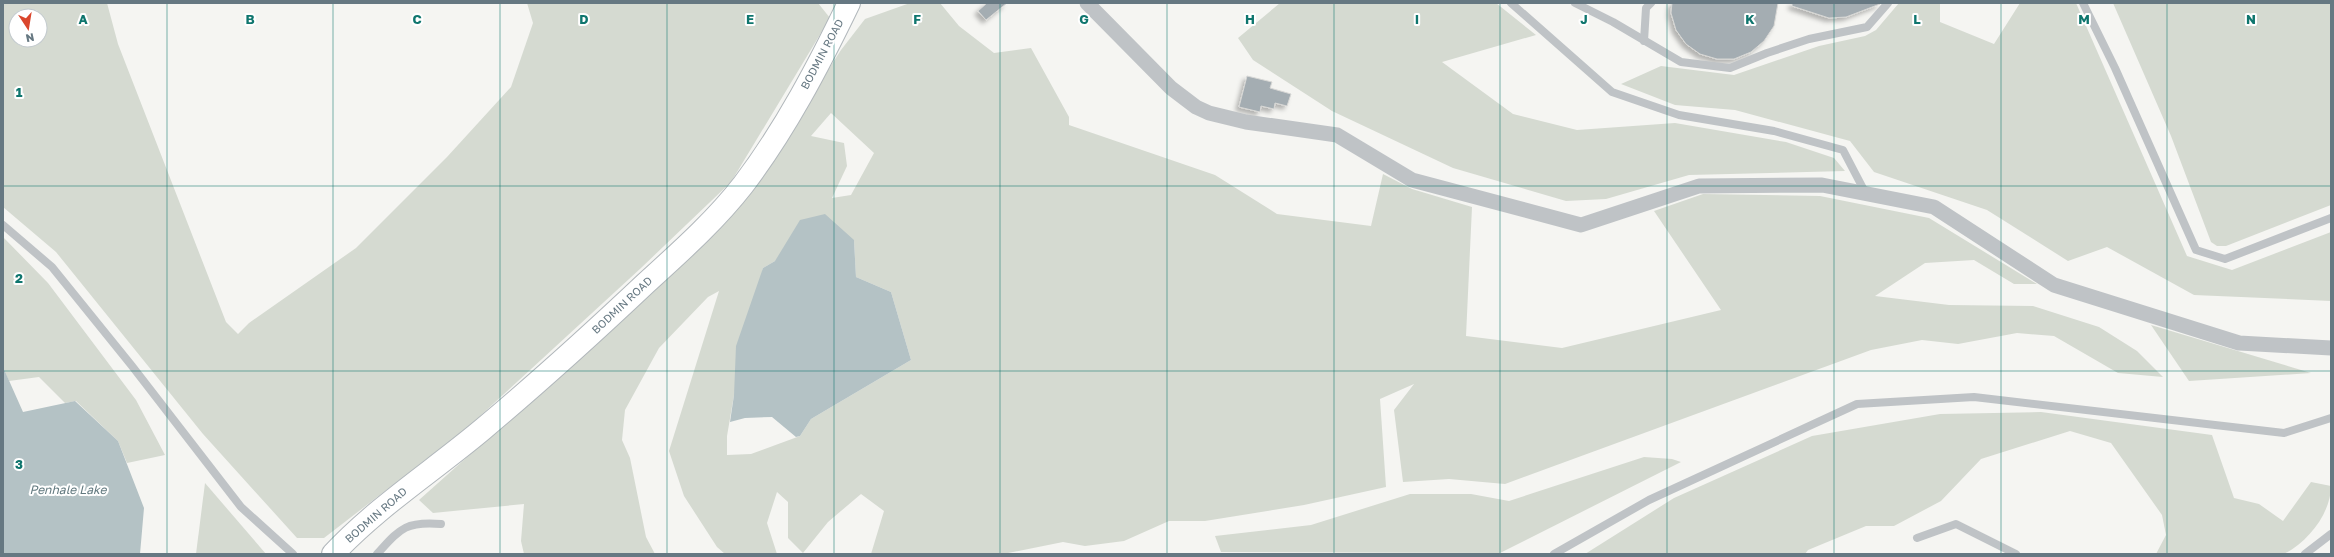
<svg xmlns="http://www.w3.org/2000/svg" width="2334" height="557" viewBox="0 0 2334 557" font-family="'Golos Text',sans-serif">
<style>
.green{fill:#d5dad1;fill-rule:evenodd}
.water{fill:#b4c2c5}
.building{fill:#a4adb2;stroke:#d7d7d5;filter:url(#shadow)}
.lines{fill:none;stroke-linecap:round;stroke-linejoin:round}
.secondary-casing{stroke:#b1b7bb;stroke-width:24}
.service{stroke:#bfc3c6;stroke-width:8}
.minor{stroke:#bfc3c6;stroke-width:15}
.secondary{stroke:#fff;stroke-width:22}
.grid{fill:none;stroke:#0f766e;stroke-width:1;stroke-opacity:0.55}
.labels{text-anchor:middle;stroke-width:4;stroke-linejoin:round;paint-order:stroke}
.street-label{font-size:11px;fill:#667882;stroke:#fff}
.water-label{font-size:12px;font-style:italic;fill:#62797f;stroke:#fff}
.grid-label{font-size:13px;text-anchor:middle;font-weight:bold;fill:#0f766e;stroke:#fff;stroke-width:4;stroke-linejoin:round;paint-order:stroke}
</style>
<defs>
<filter id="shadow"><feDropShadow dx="-3.5" dy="3.5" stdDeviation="2" flood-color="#0004"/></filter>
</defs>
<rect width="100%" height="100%" fill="#f5f5f2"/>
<g class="green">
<path d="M3,3H107L118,44L226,322L238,334L249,323L356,248L447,157L511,87L533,23L527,3H818L830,18L731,182L641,268L468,427L324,538H297L203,434L56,252L3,207ZM16,16H40V40H16Z"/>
<path d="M910,3H940L959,26L994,53L1031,48L1069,117V125L1215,175L1277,214L1371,226L1383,174L1412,189L1472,207L1466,336L1562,348L1721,310L1654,211L1703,194L1820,196L1929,218L2037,284H2014L1974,260L1925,263L1875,296L1949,305L2033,306L2099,327L2137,351L2163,377L2118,373L2054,336L2017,333L1958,344L1922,340L1871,350L1505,484L1449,479L1403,482L1394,410L1414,384L1380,399L1386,487L1304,505L1205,521H1169L1124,541L1085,546L1063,542L1003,554H871L884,511L861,494L828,522L803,553L788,538V502L777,492L767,523L777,554H725L717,547L684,496L669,451L719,291L708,297L659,348L625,410L622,440L630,458L646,537L655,554H524L521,541L524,504L433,513L419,500L625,316L788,132L841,50L865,19ZM831,113L874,153L851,195L832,198L847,166L844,143L811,136ZM854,240L856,277L891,292L911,360L811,419L800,436L751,454L727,455V436L734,395L763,268L775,261Z"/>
<polygon points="1280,3 1496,3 1536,35 1442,62 1513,114 1577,130 1675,123 1786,142 1834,158 1845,171 1689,175 1606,199 1566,201 1453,168 1332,111 1253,60 1238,38"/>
<polygon points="1899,3 1940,3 1940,22 1994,44 2020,3 2076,3 2187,256 2232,270 2331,232 2331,301 2194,295 2107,247 2068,261 1987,210 1874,172 1850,141 1735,110 1675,105 1621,84 1661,66 1734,75 1819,46 1865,36 1876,30"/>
<polygon points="2113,3 2331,3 2331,205 2226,246 2217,246 2211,242 2171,136"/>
<polygon points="3,237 48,283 136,400 165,455 127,463 118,441 76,401 65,403 39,377 9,381 3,367"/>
<polygon points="2151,325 2311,373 2189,381"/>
<path d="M2041,412L2212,435L2234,498L2259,504L2283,521L2311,482L2331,486C2331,513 2308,542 2284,554H2156L2166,535L2162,515L2111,443L2070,431L1981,459L1941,501L1894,526H1866L1808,550L1805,554H1585L1674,498L1812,436L1940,414Z"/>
<polygon points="1644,457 1672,459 1681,462 1500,553 1221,552 1215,536 1311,525 1410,494 1471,494 1509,501"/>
<polygon points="205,483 266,554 196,554"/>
</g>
<g class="water">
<polygon points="825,214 854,240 856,277 891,292 911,360 811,419 800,436 796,437 772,417 745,418 730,422 734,395 736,346 763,268 775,261 800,220"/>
<polygon points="3,367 23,412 75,401 118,441 144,508 140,554 3,554"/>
</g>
<g class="building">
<polygon points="987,3 1007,3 986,20 978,11"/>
<polygon points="1672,3 1778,3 1774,26 1764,41 1751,52 1734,59 1717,59 1700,54 1686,44 1676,30 1671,13"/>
<polygon points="1792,3 1880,3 1880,4 1846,17 1829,18 1792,6"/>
<polygon points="1247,76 1272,82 1270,88 1291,94 1287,106 1275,103 1274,109 1261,106 1260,112 1239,107"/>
</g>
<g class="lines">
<defs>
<path id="secondary" d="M333,554C378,506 433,471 483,429C539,382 593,333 646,283C680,252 715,221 743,185C785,130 819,65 849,3"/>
</defs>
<use href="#secondary" class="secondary-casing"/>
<g class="service">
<polyline points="1511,3 1612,92 1679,115 1774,131 1843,150 1866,194"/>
<polyline points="1575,3 1613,22 1681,62 1730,68 1767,53 1809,39 1867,27 1888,3"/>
<polyline points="2083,3 2115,68 2196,250 2225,259 2331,218"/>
<polyline points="1644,41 1646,8 1651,3"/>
<polyline points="3,225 52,267 132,366 241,507 293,554"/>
<polyline points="1917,538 1956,524 2016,554"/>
<path d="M377,554C400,529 405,521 441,524"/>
<polyline points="1554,554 1649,500 1857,404 1974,397 2284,433 2331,418"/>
<polyline points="2305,554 2331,534"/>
</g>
<polyline class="minor" points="1087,3 1171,88 1196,107 1209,113 1246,122 1337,135 1412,180 1581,225 1699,186 1822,185 1934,207 2054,285 2239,343 2331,348"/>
<use href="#secondary" class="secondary"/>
</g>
<path class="grid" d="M167,3V554M333,3V554M500,3V554M667,3V554M834,3V554M1000,3V554M1167,3V554M1334,3V554M1500,3V554M1667,3V554M1834,3V554M2001,3V554M2167,3V554M3,186H2331M3,371H2331"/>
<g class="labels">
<g class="street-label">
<text transform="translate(822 54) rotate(-62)" y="4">BODMIN ROAD</text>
<text transform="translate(622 305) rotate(-43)" y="4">BODMIN ROAD</text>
<text transform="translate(376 515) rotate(-41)" y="4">BODMIN ROAD</text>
</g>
<g class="water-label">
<text x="68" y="494">Penhale Lake</text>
</g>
</g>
<g class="grid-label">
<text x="83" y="24">A</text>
<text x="250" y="24">B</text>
<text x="417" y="24">C</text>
<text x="584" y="24">D</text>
<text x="750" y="24">E</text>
<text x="917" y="24">F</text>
<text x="1084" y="24">G</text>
<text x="1250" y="24">H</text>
<text x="1417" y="24">I</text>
<text x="1584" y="24">J</text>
<text x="1750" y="24">K</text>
<text x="1917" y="24">L</text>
<text x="2084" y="24">M</text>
<text x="2251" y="24">N</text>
<text x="19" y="97">1</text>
<text x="19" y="283">2</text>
<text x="19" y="469">3</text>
</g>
<rect width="2334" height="557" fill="none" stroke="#667882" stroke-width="8"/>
<g transform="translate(28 28) rotate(168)"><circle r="19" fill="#ffffff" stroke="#c2c9cd"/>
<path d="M0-3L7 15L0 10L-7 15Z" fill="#da462d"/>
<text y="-6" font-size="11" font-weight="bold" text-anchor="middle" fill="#667882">N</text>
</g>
</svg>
